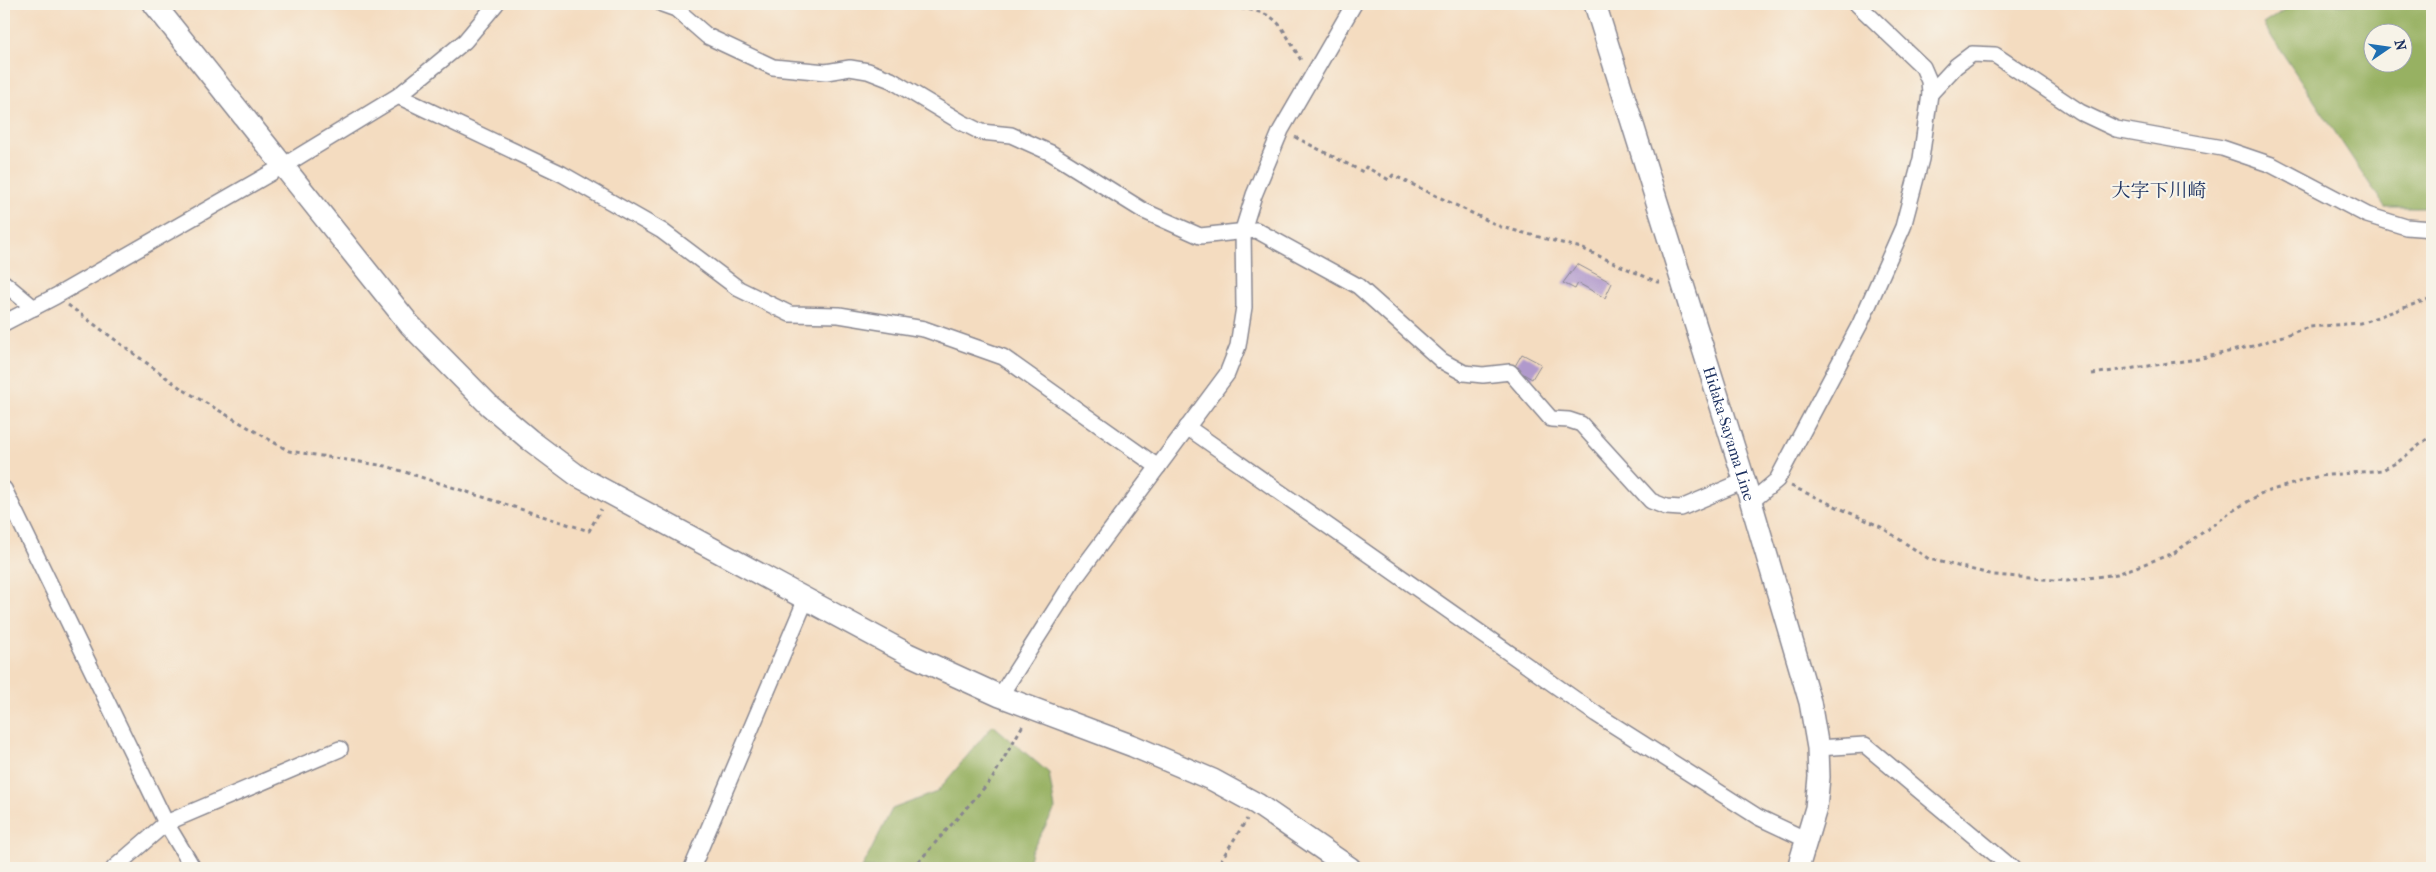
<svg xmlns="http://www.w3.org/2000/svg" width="2436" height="872" viewBox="0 0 2436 872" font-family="'IM FELL French Canon','Noto Serif JP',serif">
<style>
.forest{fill:#97b162;stroke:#597060;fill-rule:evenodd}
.building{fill:#b099cc}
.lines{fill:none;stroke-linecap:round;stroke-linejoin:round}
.street-casing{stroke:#88868f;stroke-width:18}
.secondary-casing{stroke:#88868f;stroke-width:24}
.path{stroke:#88868f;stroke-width:3;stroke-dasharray:4 4;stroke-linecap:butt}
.street{stroke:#fff;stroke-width:15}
.secondary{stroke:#fff;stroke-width:21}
.labels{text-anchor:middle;stroke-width:4.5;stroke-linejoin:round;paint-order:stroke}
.street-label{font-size:16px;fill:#1b2f5e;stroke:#f7f3e8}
.quarter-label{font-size:19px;fill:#1b2f5e;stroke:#f7f3e8}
</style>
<rect width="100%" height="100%" fill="#f7f3e8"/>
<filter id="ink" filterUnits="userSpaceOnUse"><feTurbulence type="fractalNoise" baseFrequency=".02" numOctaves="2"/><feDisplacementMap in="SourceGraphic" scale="10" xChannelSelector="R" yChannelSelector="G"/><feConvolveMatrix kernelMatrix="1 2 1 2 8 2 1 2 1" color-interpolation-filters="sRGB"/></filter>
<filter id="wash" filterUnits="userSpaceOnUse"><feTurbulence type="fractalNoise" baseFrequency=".0096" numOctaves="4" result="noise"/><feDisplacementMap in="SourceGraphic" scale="20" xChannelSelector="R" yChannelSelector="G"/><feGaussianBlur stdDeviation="1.12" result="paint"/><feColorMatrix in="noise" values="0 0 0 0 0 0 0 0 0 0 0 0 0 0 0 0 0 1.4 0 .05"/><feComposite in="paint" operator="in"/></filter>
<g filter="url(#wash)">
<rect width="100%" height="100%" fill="#f4dcc0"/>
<g class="forest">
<path d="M2294,4H2432V207H2385L2263,24ZM2374,32H2404V62H2374Z"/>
<polygon points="993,725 1049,773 1055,809 1031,852 1027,868 862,868 892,809 937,792"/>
</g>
<g id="blocks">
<g class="building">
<polygon points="1577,264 1612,283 1605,298 1578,283 1575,289 1563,283"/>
<polygon points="1522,354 1541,364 1532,379 1520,372 1521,369 1515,366"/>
</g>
</g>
</g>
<g filter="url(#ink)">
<use href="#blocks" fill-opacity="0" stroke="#88868f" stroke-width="1"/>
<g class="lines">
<defs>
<g id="street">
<polyline points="662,4 676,9 707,36 773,67 826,72 850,68 868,71 891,80 961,122 981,132 1011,135 1051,153 1144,211 1200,236 1256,230 1358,286 1442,361 1464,373 1483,375 1510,372 1551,419 1569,420 1581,424 1651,501 1666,507 1681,508 1744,481"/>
<polyline points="1930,94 1956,66 1972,54 1995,55 2080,112 2116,129 2222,148 2272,165 2367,215 2406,227 2432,229"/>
<polyline points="398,96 562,174 662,231 739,289 790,314 839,315 924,329 1003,357 1158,467"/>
<polyline points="4,283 34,308"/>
<polyline points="4,323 56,296 283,166 398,96 465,41 496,4"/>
<polyline points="1187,427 1596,714 1758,817 1807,840"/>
<polyline points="4,489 166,823 193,868"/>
<polyline points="1751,502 1777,480 1860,324 1903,227 1921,159 1930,94 1929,81 1923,67 1857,4"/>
<polyline points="1000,696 1076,577 1227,374 1238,346 1244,307 1243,230 1254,195 1281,130 1354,4"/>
<polyline points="1818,748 1865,745 2012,868"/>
<polyline points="114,868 166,823 340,749"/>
<polyline points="692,868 806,599"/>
</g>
<g id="secondary">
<polyline points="154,4 410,325 490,406 530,440 578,476 908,654 1000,696 1133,746 1213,780 1257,804 1350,868"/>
<path id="s1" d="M1595,4L1751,502L1810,702L1818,748L1819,777L1816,808L1798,868"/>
</g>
</defs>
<use href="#street" class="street-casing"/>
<use href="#secondary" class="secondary-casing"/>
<g class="path">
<path d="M1169,4C1201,11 1255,0 1277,22C1287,33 1294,49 1302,62"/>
<polyline points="1295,137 1363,172 1366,167 1389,180 1393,175 1501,227 1581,248 1657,282 1662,282"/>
<polyline points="68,305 182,389 289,451 386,466 589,531 601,509"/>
<polyline points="2092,374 2198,359 2253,346 2309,327 2360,323 2432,298"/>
<polyline points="1791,486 1881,527 1929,559 1994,575 2067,581 2117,574 2174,553 2234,510 2262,493 2319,476 2382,470 2398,462 2432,435"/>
<polyline points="913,868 992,779 1023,725"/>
<polyline points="1216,868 1247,819"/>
<polyline points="2428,868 2432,863"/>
</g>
<use href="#street" class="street"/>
<use href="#secondary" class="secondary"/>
</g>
</g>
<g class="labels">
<g class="street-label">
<text dy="6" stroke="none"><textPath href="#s1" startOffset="450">Hidaka-Sayama Line</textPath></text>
</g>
<g class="quarter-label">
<text x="2159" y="197">大字下川崎</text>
</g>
</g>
<rect width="2436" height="872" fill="none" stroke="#f7f3e8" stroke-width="20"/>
<g transform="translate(2388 48) rotate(77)"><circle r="24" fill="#f7f3e8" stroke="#9fa5b1"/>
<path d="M0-4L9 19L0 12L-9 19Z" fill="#1f6fb2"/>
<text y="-8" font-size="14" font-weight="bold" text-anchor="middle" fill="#1b2f5e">N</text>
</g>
</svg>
